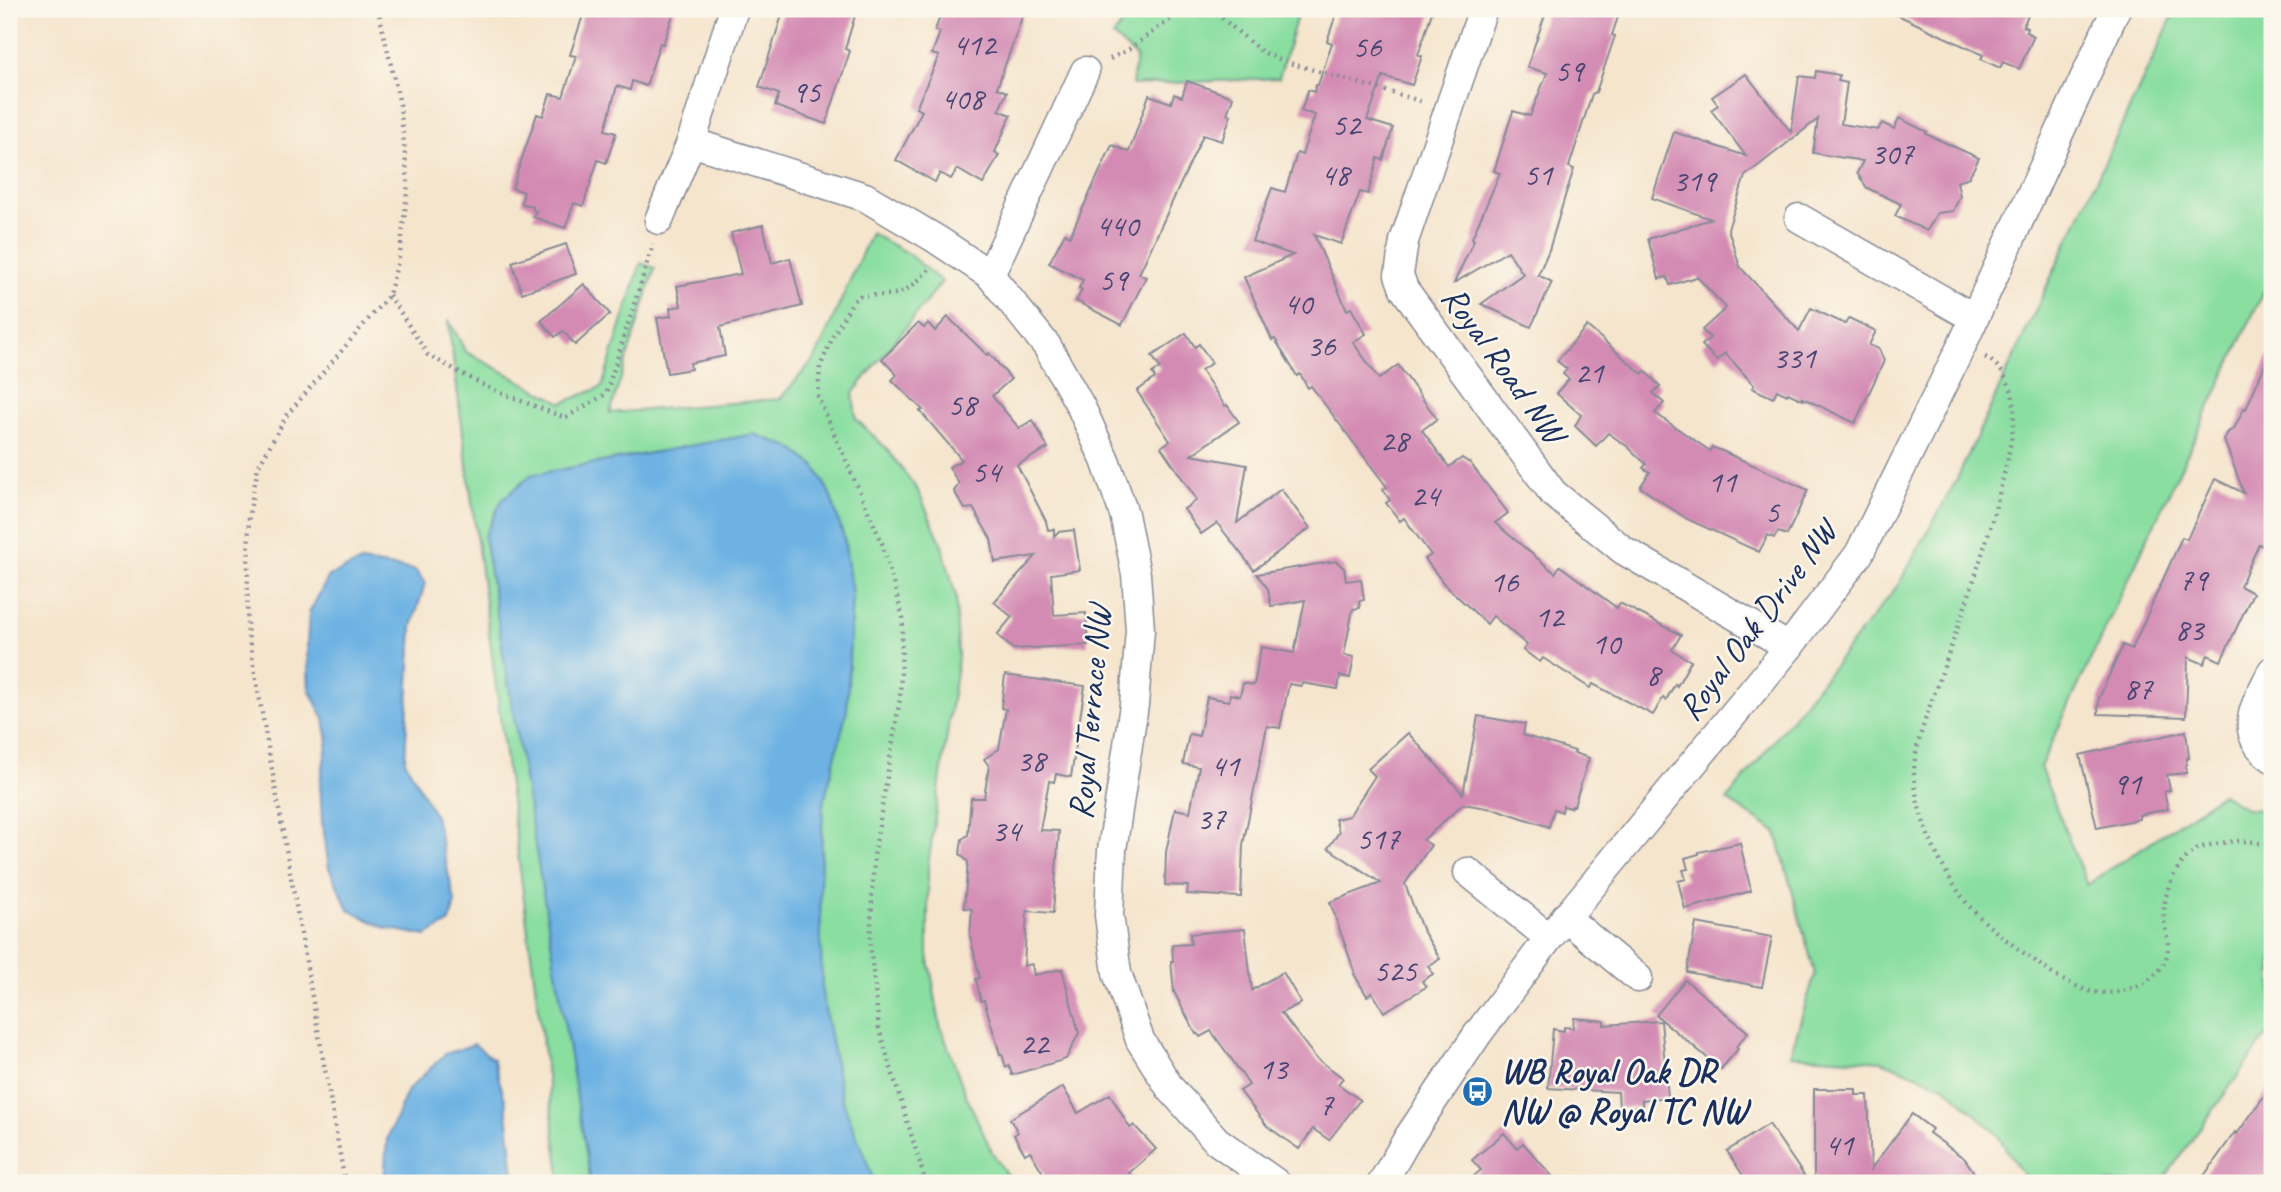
<svg xmlns="http://www.w3.org/2000/svg" width="2281" height="1192" viewBox="0 0 2281 1192" font-family="Caveat,sans-serif">
<style>
.green{fill:#89dea0;stroke:#52867f;stroke-width:2}
.water{fill:#6db2e3;stroke:#4470a0;stroke-width:2}
.building{fill:#d38ab3}
.lines{fill:none;stroke-linecap:round;stroke-linejoin:round}
.minor-casing{stroke:#888a96;stroke-width:31}
.path{stroke:#888a96;stroke-width:4.5;stroke-dasharray:2 5;stroke-linecap:butt}
.minor{stroke:#fff;stroke-width:28}
.labels{text-anchor:middle;stroke-width:5;stroke-linejoin:round;paint-order:stroke}
.number-label{font-size:32px;fill:#494673}
.street-label{font-size:35px;fill:#1b2f5e;stroke:#fbf7ec}
.poi-label{font-size:35px;font-weight:bold;fill:#1b2f5e;stroke:#fbf7ec;text-anchor:start}
</style>
<rect width="100%" height="100%" fill="#fbf7ec"/>
<filter id="ink" filterUnits="userSpaceOnUse"><feTurbulence type="fractalNoise" baseFrequency=".0143" numOctaves="2"/><feDisplacementMap in="SourceGraphic" scale="14" xChannelSelector="R" yChannelSelector="G"/><feConvolveMatrix kernelMatrix="1 2 1 2 8 2 1 2 1" color-interpolation-filters="sRGB"/></filter>
<filter id="wash" filterUnits="userSpaceOnUse"><feTurbulence type="fractalNoise" baseFrequency=".00686" numOctaves="4" result="noise"/><feDisplacementMap in="SourceGraphic" scale="28" xChannelSelector="R" yChannelSelector="G"/><feGaussianBlur stdDeviation="1.57" result="paint"/><feColorMatrix in="noise" values="0 0 0 0 0 0 0 0 0 0 0 0 0 0 0 0 0 1.4 0 .05"/><feComposite in="paint" operator="in"/></filter>
<g filter="url(#wash)">
<rect width="100%" height="100%" fill="#f5e5cd"/>
<g class="green">
<polygon points="1133,9 1299,9 1279,78 1132,85 1136,57 1113,36"/>
<polygon points="2176,9 2272,9 2272,274 2040,767 2087,885 2222,794 2247,809 2272,810 2272,1028 2161,1183 2028,1183 1996,1133 1946,1087 1882,1061 1790,1055 1815,974 1776,832 1727,800 1898,585 1957,479"/>
<polygon points="871,233 907,253 942,282 853,393 856,419 886,448 917,489 941,542 956,596 958,658 928,866 928,954 940,1025 965,1093 992,1152 1012,1183 561,1183 448,319 466,352 562,403 602,387 641,263 655,268 610,413 780,399 816,357"/>
</g>
<g class="water">
<polygon points="754,434 790,447 815,466 830,494 844,538 852,594 847,710 823,806 820,885 822,993 842,1099 875,1183 591,1183 484,537 502,500 531,475"/>
<polygon points="361,562 415,570 425,583 412,627 405,761 435,816 455,902 450,922 426,936 386,928 349,910 329,868 322,821 320,782 328,741 324,719 309,689 307,646 309,613 329,576"/>
<polygon points="474,1044 493,1059 506,1103 515,1183 384,1183 387,1139 408,1090 445,1054"/>
</g>
<g id="blocks">
<g class="building">
<polygon points="585,9 675,9 663,44 660,43 646,86 632,81 630,90 617,86 605,130 616,133 606,163 598,160 583,206 574,203 565,228 533,217 536,211 533,210 533,207 521,203 524,192 512,188 537,114 543,116 550,94 563,97 576,56 570,55"/>
<polygon points="784,9 857,9 845,49 850,51 826,124 775,106 779,94 759,87"/>
<polygon points="943,9 1025,9 997,88 1007,92 999,110 1011,115 995,152 999,155 983,184 957,169 951,179 940,173 935,182 896,160 922,111 916,108 939,56 932,54 940,32 935,30"/>
<polygon points="1338,9 1433,9 1418,55 1422,56 1412,85 1383,76 1367,120 1393,128 1383,160 1378,158 1368,194 1360,192 1341,244 1314,235 1347,310 1351,308 1366,334 1353,342 1379,379 1398,365 1437,419 1422,430 1449,467 1462,458 1471,464 1508,513 1495,523 1555,573 1560,566 1617,608 1620,603 1681,635 1672,650 1691,661 1677,686 1675,684 1666,700 1663,698 1653,715 1593,684 1590,688 1543,658 1540,662 1523,650 1527,645 1493,616 1487,624 1445,585 1425,559 1431,555 1404,518 1400,521 1386,503 1390,500 1383,490 1387,487 1311,386 1308,388 1300,374 1297,376 1275,339 1272,340 1244,277 1293,255 1252,241 1272,188 1285,192 1297,153 1302,155 1315,115 1301,111 1308,90 1314,92 1316,85 1318,85 1332,43 1327,41"/>
<polygon points="1547,9 1593,9 1618,17 1612,35 1615,36 1596,92 1592,94 1569,167 1574,169 1566,193 1549,250 1538,275 1552,282 1531,327 1481,304 1523,274 1508,251 1454,283 1474,240 1472,238 1500,173 1494,171 1513,111 1530,116 1547,73 1527,67"/>
<polygon points="1885,9 2031,9 2023,26 2027,28 2026,32 2034,36 2019,69 2003,62 2000,68 1981,59 1983,55"/>
<polygon points="1816,71 1839,75 1838,81 1847,83 1841,124 1878,130 1882,123 1894,129 1899,118 1927,132 1926,134 1979,158 1969,177 1957,182 1960,196 1953,211 1937,213 1927,231 1895,216 1901,204 1867,188 1857,173 1863,161 1813,153 1818,119 1745,176 1728,229 1740,267 1799,331 1811,308 1845,324 1849,318 1876,331 1869,345 1879,349 1884,361 1855,423 1803,398 1803,400 1788,393 1787,395 1777,390 1773,398 1752,388 1754,385 1725,353 1717,361 1702,345 1710,338 1702,330 1726,308 1697,277 1670,285 1667,277 1659,279 1648,239 1711,219 1652,198 1674,132 1746,156 1711,110 1718,105 1712,97 1746,74 1791,132 1799,76 1815,78"/>
<polygon points="1187,81 1233,97 1227,114 1231,115 1222,141 1203,135 1139,274 1146,277 1122,325 1076,301 1082,290 1079,288 1083,280 1049,263 1065,233 1070,236 1112,145 1129,152 1149,95 1171,103 1174,94 1182,97"/>
<polygon points="763,225 772,263 790,258 802,306 720,327 725,356 690,363 691,369 667,373 657,318 671,316 670,308 681,306 677,286 741,274 731,233"/>
<polygon points="566,244 576,274 522,293 512,262"/>
<polygon points="584,284 610,314 575,345 563,331 555,337 541,321"/>
<polygon points="948,317 987,355 989,353 1011,379 992,396 1019,428 1033,420 1048,448 1017,465 1046,521 1048,530 1054,529 1054,536 1058,532 1074,530 1080,570 1051,574 1054,615 1086,613 1088,645 1013,649 997,635 1012,617 994,602 1036,556 995,562 991,539 973,508 965,509 954,491 959,484 949,467 962,460 920,411 923,410 892,380 897,375 882,359 918,323 924,328 928,323 935,331"/>
<polygon points="1587,326 1642,374 1645,371 1660,386 1653,393 1664,403 1655,413 1710,451 1712,447 1722,451 1808,490 1787,535 1778,532 1774,538 1768,535 1759,552 1687,519 1640,487 1650,472 1643,468 1646,464 1628,447 1608,433 1596,446 1575,426 1581,415 1556,393 1569,379 1563,374 1567,369 1557,361"/>
<polygon points="1186,333 1195,347 1199,344 1212,363 1201,370 1225,406 1227,405 1239,422 1191,455 1247,465 1237,523 1281,489 1310,528 1254,570 1217,523 1201,534 1184,509 1197,500 1161,447 1170,441 1137,391 1155,378 1152,373 1160,368 1152,356"/>
<polygon points="2272,348 2272,562 2270,562 2263,543 2262,546 2259,544 2240,586 2253,593 2221,661 2208,655 2204,664 2188,657 2186,717 2098,714 2099,698 2123,645 2132,649 2182,537 2187,539 2215,479 2244,493 2224,440 2228,432 2234,429 2244,408 2246,409"/>
<polygon points="1336,561 1344,568 1346,581 1361,579 1364,600 1359,601 1360,608 1353,609 1344,655 1354,657 1350,678 1340,676 1338,689 1302,683 1301,686 1289,684 1280,728 1267,726 1243,845 1241,897 1187,894 1188,886 1165,885 1166,852 1175,809 1190,812 1199,767 1183,764 1189,734 1199,736 1207,697 1229,701 1230,694 1240,696 1243,683 1254,685 1261,647 1294,653 1305,600 1271,606 1268,589 1257,574"/>
<polygon points="1005,675 1085,686 1071,777 1056,774 1054,782 1049,781 1040,830 1059,831 1053,913 1027,911 1024,966 1032,964 1034,975 1062,969 1079,1033 1066,1059 1012,1075 1009,1065 1006,1067 1002,1054 1000,1054 984,1000 981,1001 976,979 980,978 970,936 972,909 964,908 968,862 960,854 962,839 968,835 971,798 984,798 989,766 984,759 999,749 1006,709 1001,708"/>
<polygon points="1478,716 1525,724 1523,735 1575,751 1574,753 1589,758 1574,806 1572,806 1571,808 1563,806 1562,812 1554,809 1549,827 1499,810 1463,804 1423,840 1431,845 1405,884 1422,929 1440,959 1428,966 1433,974 1422,981 1426,987 1384,1012 1372,992 1367,996 1354,974 1355,973 1330,902 1381,883 1328,848 1339,832 1335,819 1349,816 1375,776 1368,769 1408,733 1463,794"/>
<polygon points="2186,731 2189,758 2186,758 2186,773 2167,775 2170,790 2164,792 2168,809 2139,815 2139,819 2097,828 2080,755"/>
<polygon points="1740,843 1751,891 1685,909 1678,881 1686,879 1683,870 1688,869 1685,858 1699,854 1699,852"/>
<polygon points="1696,923 1772,937 1762,987 1687,972"/>
<polygon points="1245,929 1252,990 1283,972 1301,1003 1281,1013 1316,1058 1343,1078 1338,1084 1360,1100 1329,1140 1313,1129 1299,1149 1267,1126 1240,1091 1249,1085 1235,1064 1211,1031 1200,1037 1197,1033 1196,1034 1174,992 1171,961 1173,961 1172,945 1191,944 1190,934"/>
<polygon points="1685,980 1748,1032 1736,1047 1738,1049 1721,1069 1656,1015"/>
<polygon points="1574,1018 1604,1021 1604,1025 1661,1021 1668,1097 1642,1100 1642,1107 1619,1108 1618,1092 1548,1088 1553,1029 1564,1031 1564,1027 1573,1028"/>
<polygon points="2272,1085 2272,1183 2199,1183 2235,1132 2237,1134"/>
<polygon points="1063,1087 1078,1113 1110,1094 1130,1128 1134,1125 1156,1149 1129,1173 1137,1183 1049,1183 1030,1151 1025,1154 1014,1135 1018,1132 1010,1119"/>
<polygon points="1814,1089 1856,1089 1856,1095 1868,1095 1871,1169 1912,1114 1932,1129 1929,1133 1965,1159 1981,1183 1814,1183"/>
<polygon points="1769,1124 1809,1183 1748,1183 1727,1151"/>
<polygon points="1504,1133 1517,1148 1523,1143 1558,1183 1466,1183 1481,1170 1472,1160"/>
</g>
</g>
</g>
<g filter="url(#ink)">
<use href="#blocks" fill-opacity="0" stroke="#888a96" stroke-width="2"/>
<g class="lines">
<defs>
<g id="minor">
<polyline points="734,9 691,142 865,197 936,239 990,275 1047,346 1081,407 1105,460 1124,514 1136,574 1140,630 1134,705 1112,850 1109,915 1117,973 1140,1040 1170,1088 1217,1141 1276,1183"/>
<polyline points="1483,9 1404,241 1399,275 1404,289 1553,493 1623,550 1789,647"/>
<polyline points="1799,218 1974,318"/>
<polyline points="659,220 691,142"/>
<polyline points="990,275 1085,71"/>
<path d="M2272,671C2257,703 2235,731 2272,758"/>
<polyline points="1468,872 1549,938"/>
<polyline points="1565,917 1638,978"/>
<polyline points="1382,1183 1408,1138 1477,1035 1549,938 1789,647 1859,554 1962,345 2116,9"/>
</g>
</defs>
<use href="#minor" class="minor-casing"/>
<g class="path">
<polyline points="1211,9 1262,52 1286,62 1424,102"/>
<polyline points="1110,59 1129,49 1185,9"/>
<polyline points="389,295 428,355 489,388 565,418 606,394 653,244"/>
<path d="M1985,357C2001,365 2012,385 2014,404C2015,427 2008,459 2002,482C1986,549 1963,613 1940,678C1931,704 1915,742 1914,770C1914,814 1939,866 1965,901C1982,922 2010,944 2033,959C2042,966 2052,975 2063,980C2072,984 2083,990 2093,992C2120,996 2159,985 2167,955C2170,942 2165,932 2164,919C2162,894 2176,859 2200,848C2205,846 2211,845 2216,844C2236,840 2253,839 2272,848"/>
<polyline points="345,1183 247,628 249,515 258,467 287,415 389,295 400,254 408,185 400,104 378,9"/>
<path d="M926,1183L879,1029L870,943L874,856L900,698L903,618L882,543L818,397L820,367L834,334L853,301L861,295C900,296 904,296 931,267"/>
</g>
<use href="#minor" class="minor"/>
</g>
</g>
<defs>
<symbol id="bus-disc" viewBox="-11 -11 22 22"><circle r="9.5" fill="#1f6fb2" stroke="#fbf7ec"/><path d="M-5-6H5V4H4V6H2V4H-2V6H-4V4H-5ZM-3.5-4V0h7V-4ZM-3.5 1.2v1.5H-2V1.2ZM2 1.2v1.5H3.5V1.2Z" fill="#fff"/></symbol>
</defs>
<g fill-rule="evenodd">
<use href="#bus-disc" x="1460" y="1074" width="35" height="35"/>
</g>
<g class="labels">
<g class="number-label">
<text x="974" y="55">412</text>
<text x="1367" y="57">56</text>
<text x="1569" y="81">59</text>
<text x="806" y="102">95</text>
<text x="962" y="109">408</text>
<text x="1346" y="135">52</text>
<text x="1892" y="164">307</text>
<text x="1335" y="185">48</text>
<text x="1538" y="185">51</text>
<text x="1694" y="191">319</text>
<text x="1117" y="236">440</text>
<text x="1113" y="290">59</text>
<text x="1298" y="314">40</text>
<text x="1321" y="356">36</text>
<text x="1794" y="368">331</text>
<text x="1589" y="383">21</text>
<text x="962" y="415">58</text>
<text x="1394" y="451">28</text>
<text x="986" y="482">54</text>
<text x="1722" y="492">11</text>
<text x="1425" y="506">24</text>
<text x="1772" y="522">5</text>
<text x="2193" y="590">79</text>
<text x="1504" y="592">16</text>
<text x="1549" y="627">12</text>
<text x="2189" y="640">83</text>
<text x="1606" y="654">10</text>
<text x="1653" y="685">8</text>
<text x="2138" y="699">87</text>
<text x="1031" y="771">38</text>
<text x="1225" y="776">41</text>
<text x="2127" y="794">91</text>
<text x="1211" y="829">37</text>
<text x="1006" y="841">34</text>
<text x="1378" y="849">517</text>
<text x="1395" y="981">525</text>
<text x="1034" y="1054">22</text>
<text x="1273" y="1079">13</text>
<text x="1326" y="1115">7</text>
<text x="1839" y="1155">41</text>
</g>
<g class="street-label">
<text transform="translate(1504 364) rotate(54)" y="12">Royal Road NW</text>
<text transform="translate(1757 620) rotate(-53)" y="12">Royal Oak Drive NW</text>
<text transform="translate(1089 712) rotate(-85)" y="12">Royal Terrace NW</text>
</g>
<g class="poi-label">
<text x="1501" y="1083">WB Royal Oak DR<tspan x="1501" dy="40">NW @ Royal TC NW</tspan></text>
</g>
</g>
<rect width="2281" height="1192" fill="none" stroke="#fbf7ec" stroke-width="35"/>
</svg>
